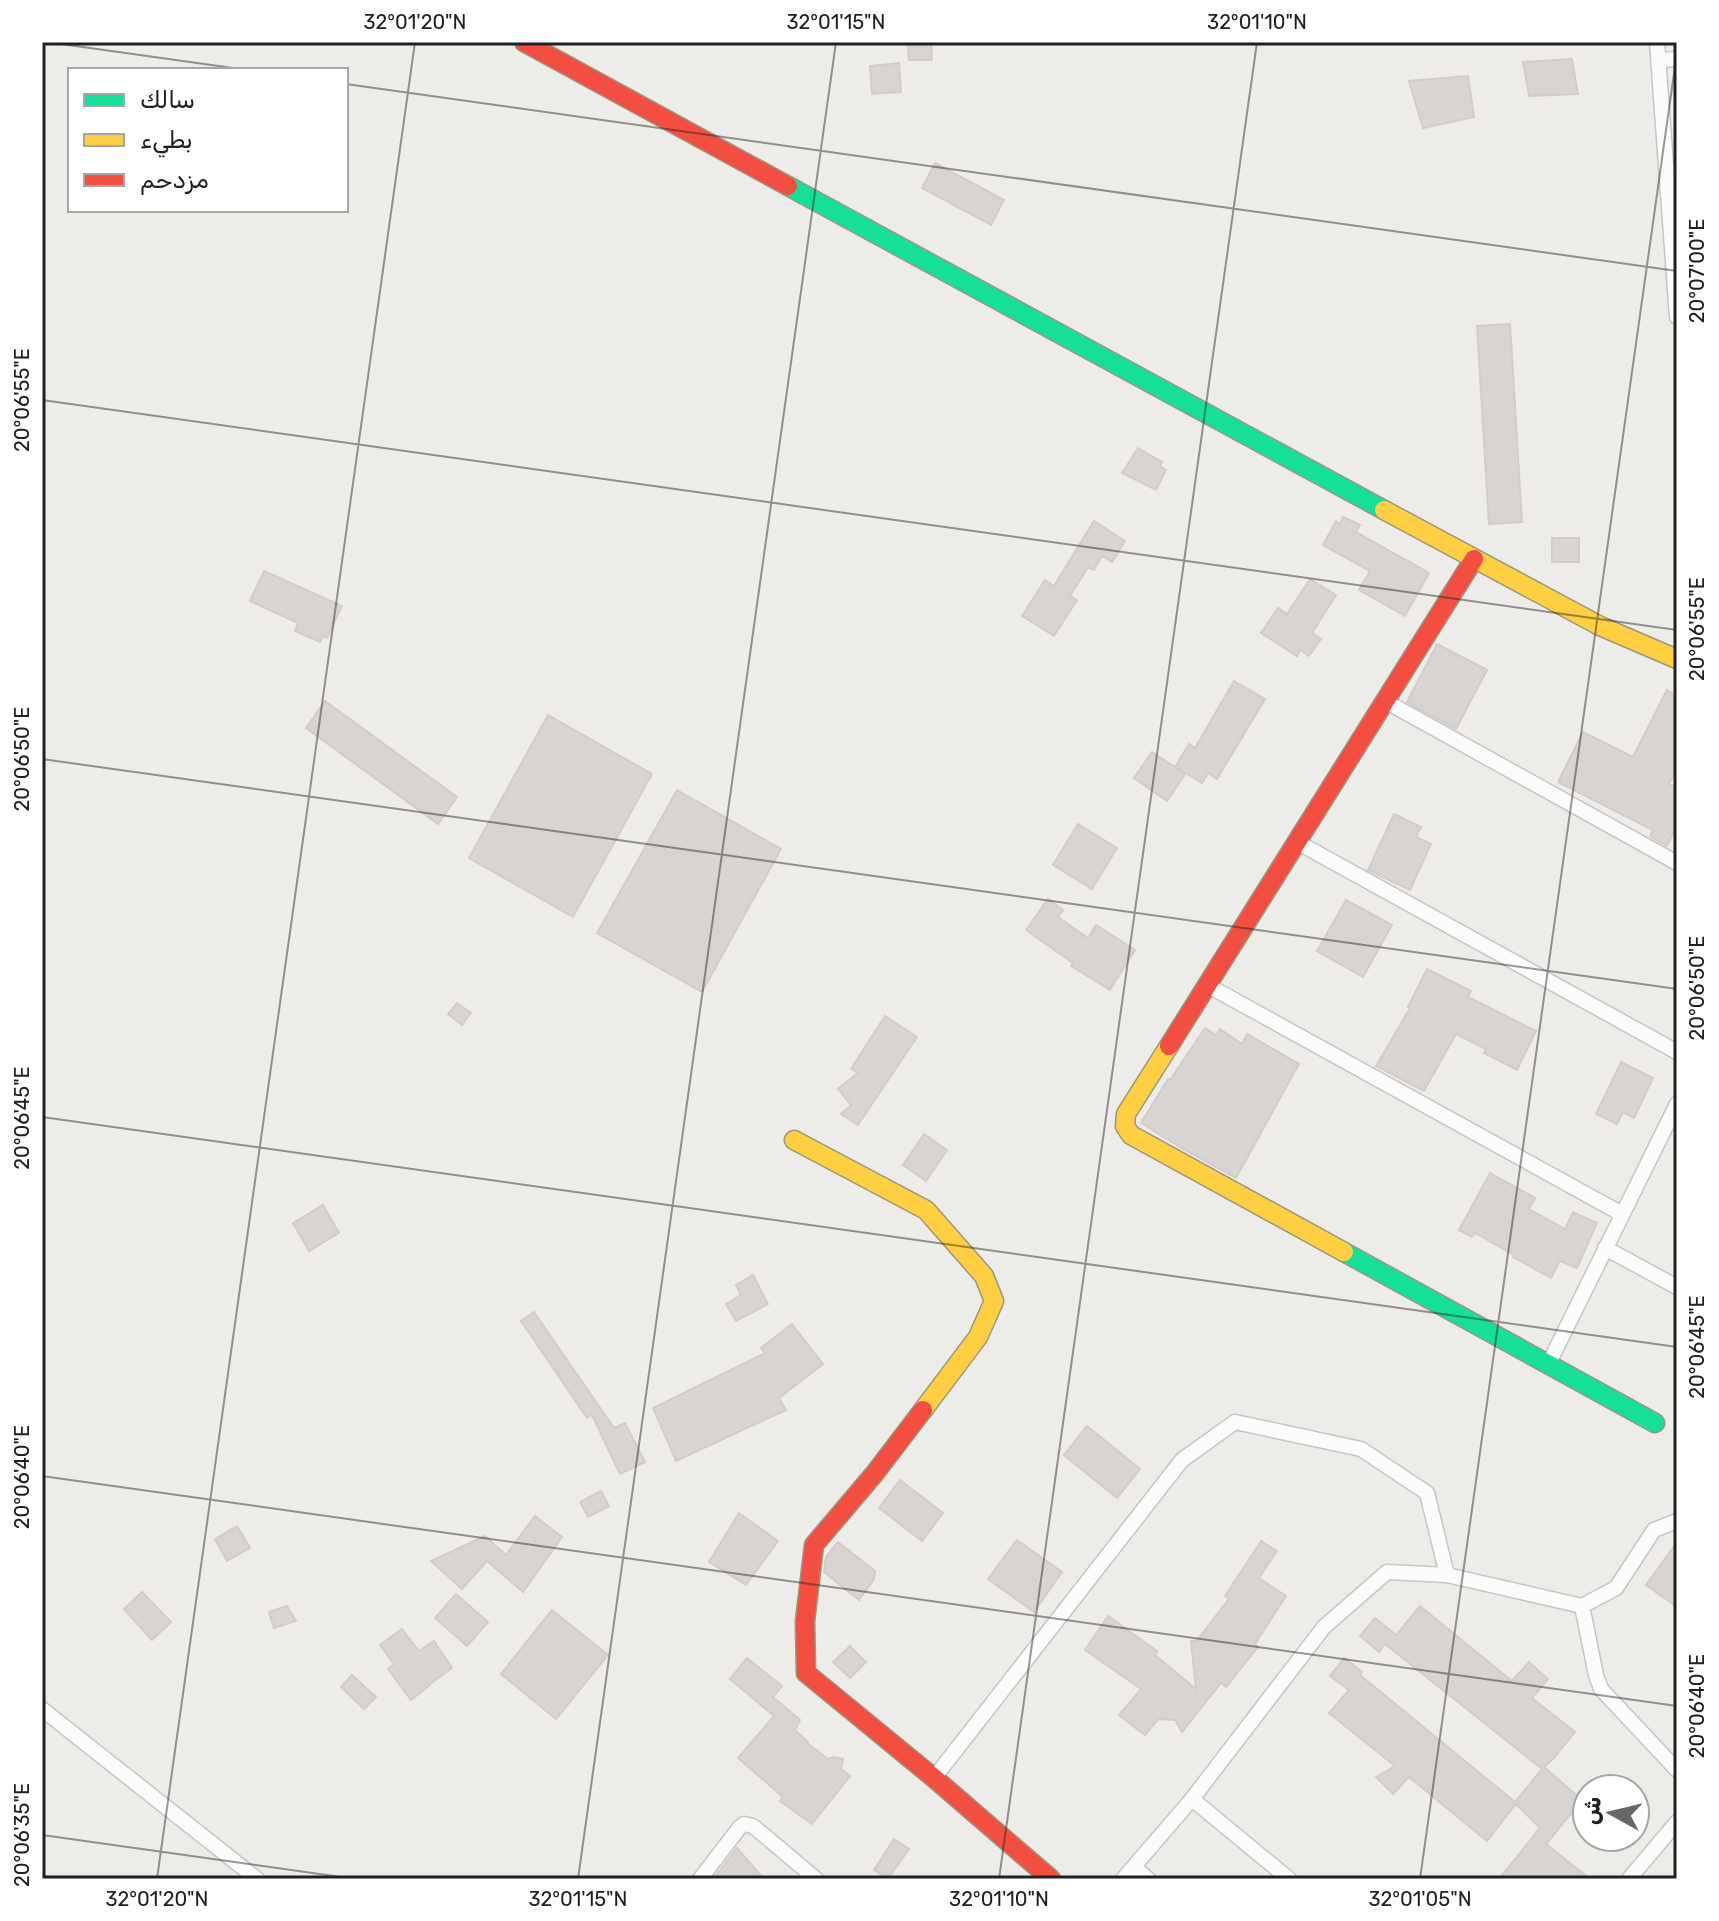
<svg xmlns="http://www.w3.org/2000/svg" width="1719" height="1921" viewBox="0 0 1719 1921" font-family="Rubik,Cairo,sans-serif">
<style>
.building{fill:#d7d4d2;stroke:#d2cdca;stroke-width:2}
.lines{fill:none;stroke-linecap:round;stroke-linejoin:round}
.street-casing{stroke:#c7c6c5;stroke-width:17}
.fast-casing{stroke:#9a987f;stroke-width:21}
.slow-casing{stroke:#9a987f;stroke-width:21}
.jam-casing{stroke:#9a987f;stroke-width:21}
.street{stroke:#fcfcfc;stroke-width:14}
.fast{stroke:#16e098;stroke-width:18}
.slow{stroke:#ffcf43;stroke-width:18}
.jam{stroke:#f24e42;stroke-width:18}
.ticks{fill:none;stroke:#202020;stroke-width:2;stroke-opacity:0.45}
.neatline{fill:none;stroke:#202020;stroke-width:3}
.ticks-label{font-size:20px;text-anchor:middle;fill:#202020}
</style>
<rect width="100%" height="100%" fill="#eeece9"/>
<g class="building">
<polygon points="908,42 931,42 932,60 909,60"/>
<polygon points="1572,59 1578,94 1529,96 1523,62"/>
<polygon points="899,63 901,92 872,94 870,66"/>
<polygon points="1468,76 1474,117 1423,128 1409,81"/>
<polygon points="935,163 1004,200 991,225 922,188"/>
<polygon points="1510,324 1522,522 1489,524 1477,326"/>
<polygon points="1138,448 1162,462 1160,466 1166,470 1156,490 1122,473"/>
<polygon points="1343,517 1360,525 1356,532 1429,573 1405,616 1359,590 1370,571 1323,545 1336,521 1340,524"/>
<polygon points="1094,521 1125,541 1112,562 1102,556 1094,570 1088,567 1070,596 1077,600 1054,636 1022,616 1045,580 1054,586"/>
<rect x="1552" y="538" width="27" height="24"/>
<polygon points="264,571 342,606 327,638 323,636 320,642 295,631 298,623 250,601"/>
<polygon points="1310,579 1336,595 1312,633 1321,639 1309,656 1300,650 1297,656 1261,633 1278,608 1287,614"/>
<polygon points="1437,644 1487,670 1456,729 1407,702"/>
<polygon points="1234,681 1265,699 1217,779 1208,773 1202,783 1175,767 1189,744 1195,748"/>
<polygon points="1667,690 1677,696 1677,769 1669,784 1677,788 1677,825 1667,846 1650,836 1653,830 1558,782 1583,732 1633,757"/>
<polygon points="325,701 457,797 438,824 306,728"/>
<polygon points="548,715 652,774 573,917 469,858"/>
<polygon points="1152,752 1185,774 1167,801 1134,778"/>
<polygon points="677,790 781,849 702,992 597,933"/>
<polygon points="1394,814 1421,827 1416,837 1431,844 1410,890 1368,870"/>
<polygon points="1078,824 1117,848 1092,889 1053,865"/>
<polygon points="1048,899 1063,910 1058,917 1088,938 1096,925 1135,950 1110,990 1071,966 1073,963 1026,930"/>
<polygon points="1346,900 1392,925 1363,977 1317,951"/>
<polygon points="1427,969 1471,991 1468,997 1536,1031 1517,1070 1484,1053 1486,1049 1456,1034 1424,1091 1376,1066 1410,1008 1408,1007"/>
<polygon points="457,1003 471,1013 462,1025 448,1014"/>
<polygon points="885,1016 917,1037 858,1125 841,1114 851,1105 838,1089 858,1073 851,1069"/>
<polygon points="1205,1028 1216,1035 1220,1029 1242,1044 1247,1034 1299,1064 1236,1178 1183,1149 1141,1123 1168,1079 1170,1080"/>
<polygon points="1621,1062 1653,1078 1634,1118 1623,1112 1617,1124 1596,1114"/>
<polygon points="924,1134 947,1150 926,1181 903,1165"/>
<polygon points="1490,1173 1535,1198 1529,1209 1565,1229 1573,1212 1597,1223 1577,1268 1560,1261 1551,1278 1513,1257 1514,1255 1475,1233 1472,1237 1459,1230"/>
<polygon points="323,1205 339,1233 309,1251 293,1223"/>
<polygon points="753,1275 768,1304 736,1321 726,1304 741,1295 736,1285"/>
<polygon points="534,1312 614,1428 625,1423 645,1462 620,1474 592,1415 587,1418 521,1321"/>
<polygon points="792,1324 823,1364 779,1398 786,1410 676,1461 653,1408 765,1353 761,1348"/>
<polygon points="1087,1426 1140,1469 1117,1498 1064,1455"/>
<polygon points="900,1480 943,1513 922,1541 879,1508"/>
<polygon points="601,1491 609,1506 588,1517 580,1502"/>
<polygon points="739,1513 778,1541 746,1585 709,1562"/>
<polygon points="535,1516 562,1537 523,1592 487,1561 462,1589 431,1561 485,1536 506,1555"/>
<polygon points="237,1526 250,1548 227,1561 215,1539"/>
<polygon points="1017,1540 1062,1572 1034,1612 988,1579"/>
<polygon points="1261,1541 1277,1551 1259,1578 1286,1596 1255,1644 1258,1647 1226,1687 1221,1683 1182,1732 1175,1720 1158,1719 1145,1735 1119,1715 1141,1689 1085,1650 1108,1616 1157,1651 1155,1655 1196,1689 1191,1641 1197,1640 1229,1599 1225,1596"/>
<polygon points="838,1542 875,1571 874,1579 859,1600 824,1572 826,1557"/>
<polygon points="1677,1542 1677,1607 1646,1585"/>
<polygon points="142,1592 171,1622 152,1640 124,1609"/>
<polygon points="456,1594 488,1622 467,1646 435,1618"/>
<polygon points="287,1606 296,1621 274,1628 269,1612"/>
<polygon points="1420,1606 1512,1681 1529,1662 1548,1679 1532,1698 1575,1732 1553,1759 1544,1767 1582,1800 1546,1844 1590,1879 1499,1879 1540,1828 1516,1804 1487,1841 1409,1777 1393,1794 1376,1777 1395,1766 1329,1713 1349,1690 1330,1676 1344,1658 1362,1672 1360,1675 1515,1802 1542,1769 1385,1644 1379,1652 1360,1636 1375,1618 1396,1635"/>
<polygon points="552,1610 608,1655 556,1719 501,1674"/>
<polygon points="402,1629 419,1651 434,1641 452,1668 430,1684 430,1685 411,1700 388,1669 394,1664 380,1645"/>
<polygon points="850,1646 866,1662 850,1678 833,1662"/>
<polygon points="747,1658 782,1686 773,1697 800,1720 795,1730 808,1742 807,1743 828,1759 834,1757 843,1759 841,1769 850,1776 812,1824 780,1801 783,1797 738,1758 774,1716 730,1679"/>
<polygon points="352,1675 376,1697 364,1709 341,1687"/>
<polygon points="894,1839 909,1849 888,1879 874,1870"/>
<polygon points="737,1848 764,1879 713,1879"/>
</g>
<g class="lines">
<defs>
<g id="street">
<polyline points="1657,42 1677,317"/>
<polyline points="1659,60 1677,59"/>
<polyline points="1385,701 1677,863"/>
<polyline points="1297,842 1677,1052"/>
<polyline points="1207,985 1622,1214"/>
<polyline points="1605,1248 1677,1287"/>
<polyline points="1548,1365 1677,1104"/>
<polyline points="1582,1606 1596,1675 1601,1689 1677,1770"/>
<polyline points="42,1709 257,1879"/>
<polyline points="934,1778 1182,1460 1235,1422 1361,1449 1427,1493 1447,1575"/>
<polyline points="1192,1799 1289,1879"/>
<polyline points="1134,1867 1148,1879"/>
<polyline points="700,1879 740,1827 744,1824 753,1826 816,1879"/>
<polyline points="1123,1879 1192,1799 1324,1627 1387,1572 1447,1575 1582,1606 1616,1588 1654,1530 1677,1521"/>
<polyline points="1629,1879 1677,1822"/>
</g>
<g id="fast">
<polyline points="788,186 1384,510"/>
<polyline points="1344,1252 1655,1423"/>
</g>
<g id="slow">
<polyline points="1384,510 1600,626 1677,659"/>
<polyline points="1169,1046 1126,1114 1125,1126 1131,1135 1344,1252"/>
<polyline points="794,1140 926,1210 984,1276 994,1301 978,1337 923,1410"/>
</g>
<g id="jam">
<polyline points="524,42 788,186"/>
<polyline points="1169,1046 1474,559"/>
<polyline points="923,1410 875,1473 814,1545 805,1621 806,1673 934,1778 1051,1879"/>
</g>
</defs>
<use href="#street" class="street-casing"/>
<use href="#fast" class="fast-casing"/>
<use href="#slow" class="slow-casing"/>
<use href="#jam" class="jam-casing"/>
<use href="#street" class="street"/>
<use href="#fast" class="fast"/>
<use href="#slow" class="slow"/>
<use href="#jam" class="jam"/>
</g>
<path class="ticks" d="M47,42L247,70M346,84L1677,271M42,400L1677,630M42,759L1677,989M42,1117L1677,1347M42,1476L1677,1706M42,1835L355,1879M157,1879L415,42M578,1879L836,42M999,1879L1257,42M1420,1879L1677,52"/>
<rect width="1719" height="1921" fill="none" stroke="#ffffff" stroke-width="88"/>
<rect x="68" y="68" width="280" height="144" fill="#ffffff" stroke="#a6a6a6" stroke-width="2"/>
<rect x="84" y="94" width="40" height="12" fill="#16e098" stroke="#a6a6a6" stroke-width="2"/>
<text x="140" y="108" font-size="24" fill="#202020">سالك</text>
<rect x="84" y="134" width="40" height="12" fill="#ffcf43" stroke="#a6a6a6" stroke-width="2"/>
<text x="140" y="148" font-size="24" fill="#202020">بطيء</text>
<rect x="84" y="174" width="40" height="12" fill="#f24e42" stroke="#a6a6a6" stroke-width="2"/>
<text x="140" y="188" font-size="24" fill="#202020">مزدحم</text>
<g transform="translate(1611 1813) rotate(278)"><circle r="38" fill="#ffffff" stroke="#a6a6a6" stroke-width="2"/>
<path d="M0-6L14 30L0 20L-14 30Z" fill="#686766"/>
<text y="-12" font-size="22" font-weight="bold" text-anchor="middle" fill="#202020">ش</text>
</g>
<rect x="44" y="44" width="1631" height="1833" class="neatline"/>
<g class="ticks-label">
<text x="415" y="29">32°01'20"N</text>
<text x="836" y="29">32°01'15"N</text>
<text x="1257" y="29">32°01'10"N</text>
<text transform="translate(1697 271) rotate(-90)" y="7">20°07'00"E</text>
<text transform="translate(22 400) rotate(-90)" y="7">20°06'55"E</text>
<text transform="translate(1697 629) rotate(-90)" y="7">20°06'55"E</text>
<text transform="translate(22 759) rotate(-90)" y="7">20°06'50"E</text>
<text transform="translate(1697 988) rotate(-90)" y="7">20°06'50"E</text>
<text transform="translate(22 1118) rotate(-90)" y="7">20°06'45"E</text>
<text transform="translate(1697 1347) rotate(-90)" y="7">20°06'45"E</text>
<text transform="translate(22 1477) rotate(-90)" y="7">20°06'40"E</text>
<text transform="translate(1697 1706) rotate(-90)" y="7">20°06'40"E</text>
<text transform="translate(22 1835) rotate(-90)" y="7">20°06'35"E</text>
<text x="157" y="1906">32°01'20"N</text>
<text x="578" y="1906">32°01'15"N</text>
<text x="999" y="1906">32°01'10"N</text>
<text x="1420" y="1906">32°01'05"N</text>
</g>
</svg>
